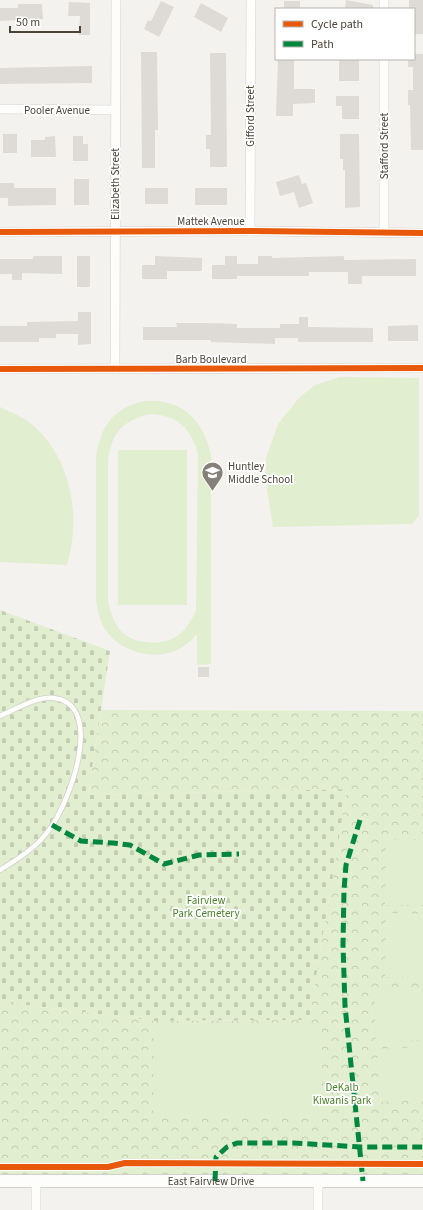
<svg xmlns="http://www.w3.org/2000/svg" width="423" height="1210" viewBox="0 0 423 1210" font-family="'Source Sans 3',sans-serif">
<style>
.cemetery{fill:url(#cemetery-stones)}
.park{fill:url(#park-crowns)}
.pitch{fill:#e1eecf;fill-rule:evenodd}
.building{fill:#dedbd6}
.lines{fill:none;stroke-linecap:round;stroke-linejoin:round}
.service-casing{stroke:#d2d0cb;stroke-width:6}
.minor-casing{stroke:#d2d0cb;stroke-width:10}
.tertiary-casing{stroke:#d2d0cb;stroke-width:14}
.service{stroke:#fdfdfc;stroke-width:4.5}
.minor{stroke:#fdfdfc;stroke-width:9}
.tertiary{stroke:#fdfdfc;stroke-width:12}
.quiet{stroke:#00873e;stroke-width:5;stroke-dasharray:10 5;stroke-linecap:butt}
.cycleway-casing{stroke:#fff;stroke-width:8}
.cycleway{stroke:#e8590c;stroke-width:6}
.labels{text-anchor:middle;stroke-width:3.5;stroke-linejoin:round;paint-order:stroke}
.street-label{font-size:11px;fill:#4b4439;stroke:#fff}
.poi-label{font-size:11px;fill:#4b4439;stroke:#fff;text-anchor:start}
.park-label{font-size:11px;fill:#4a7f2a;stroke:#fff}
</style>
<defs>
<pattern id="cemetery-stones" width="16" height="16" patternUnits="userSpaceOnUse"><rect width="16" height="16" fill="#e1eecf"/><path d="M2 7V4a2 2 0 0 1 4 0v3zM10 15v-3a2 2 0 0 1 4 0v3z" fill="#c3cdb2"/></pattern>
<pattern id="park-crowns" width="20" height="18" patternUnits="userSpaceOnUse"><rect width="20" height="18" fill="#e1eecf"/><path d="M2 6a3 3 0 1 1 6 0M12 15a3 3 0 1 1 6 0" fill="none" stroke="#c3cdb2"/></pattern>
</defs>
<rect width="100%" height="100%" fill="#f4f2ee"/>
<polygon class="cemetery" points="0,610 110,651 88,795 347,789 309,1020 155,1021 0,1002"/>
<polygon class="park" points="101,710 423,711 423,1175 0,1174 0,1002 155,1021 309,1020 347,789 88,795"/>
<g class="pitch">
<polygon points="340,377 419,378 419,515 412,524 273,527 266,483 266,458 278,424 299,398 315,385"/>
<path d="M145,401C183,399 203,420 211,455V664L197,665V634C194,637 191,641 188,643C162,665 117,654 102,624C99,616 97,608 96,600V458C100,426 113,408 145,401ZM150,414C178,415 192,429 198,455L196,611C192,619 187,628 180,634C166,646 139,645 124,634C114,625 111,613 108,601V461C112,432 122,421 150,414Z"/>
<path d="M0,407C13,413 26,418 37,429C72,463 81,518 67,565L0,562Z"/>
<rect x="118" y="450" width="69" height="155"/>
<polygon points="386,840 423,840 423,905 385,905"/>
<polygon points="386,913 423,914 423,978 385,977"/>
<polygon points="423,987 423,1040 376,1042 374,989"/>
<polygon points="154,1027 322,1028 322,1114 153,1113"/>
<polygon points="423,1047 423,1100 379,1102 377,1049"/>
</g>
<g class="building">
<polygon points="346,0 373,5 373,9 345,9"/>
<polygon points="409,0 423,0 423,34 414,34 414,9 409,9"/>
<polygon points="161,1 174,7 159,37 144,29 148,20 151,21"/>
<rect x="284" y="1" width="16" height="8"/>
<polygon points="69,2 90,3 90,35 79,35 80,16 68,16"/>
<polygon points="201,3 228,18 221,32 194,17"/>
<polygon points="18,4 42,4 43,19 0,21 0,8 18,8"/>
<polygon points="141,52 157,52 158,130 155,130 155,168 142,168"/>
<polygon points="210,53 226,53 227,167 210,167 210,149 206,149 206,135 211,135"/>
<polygon points="414,54 423,54 423,150 411,150 410,105 408,105 408,90 413,90 413,67 408,67 408,59 414,59"/>
<polygon points="278,59 294,59 294,89 315,89 315,103 293,104 293,116 276,116"/>
<rect x="339" y="59" width="20" height="22"/>
<polygon points="92,66 92,83 0,84 0,68"/>
<polygon points="336,96 359,96 359,119 342,119 342,106 336,106"/>
<rect x="3" y="134" width="14" height="19"/>
<polygon points="340,134 359,134 360,207 345,208 345,170 343,170 343,159 340,159"/>
<polygon points="55,136 56,157 31,157 31,140 45,140 45,137"/>
<polygon points="73,136 83,136 83,144 88,144 88,161 73,161"/>
<polygon points="299,175 302,184 306,183 313,203 299,208 294,192 280,196 276,182"/>
<rect x="74" y="179" width="15" height="26"/>
<polygon points="0,183 14,183 14,188 56,188 56,205 8,206 8,198 0,198"/>
<rect x="145" y="188" width="23" height="16"/>
<rect x="195" y="188" width="32" height="17"/>
<polygon points="33,256 62,256 62,274 22,273 22,280 12,280 12,274 0,274 0,259 33,259"/>
<rect x="77" y="256" width="13" height="31"/>
<polygon points="155,256 202,258 202,271 167,271 167,279 142,279 142,265 155,265"/>
<polygon points="225,256 237,256 237,264 258,264 258,256 272,256 272,258 344,256 344,260 416,259 416,276 362,276 362,284 348,284 348,272 309,272 309,276 237,276 237,279 212,279 212,265 225,265"/>
<polygon points="78,312 91,312 91,344 78,345 78,334 56,334 56,338 39,338 39,342 0,342 0,326 27,326 27,322 78,321"/>
<polygon points="299,317 308,317 308,327 373,328 373,342 298,342 298,338 275,338 275,344 211,342 211,340 143,340 143,327 177,327 176,323 206,323 237,324 237,328 280,328 280,324 299,324"/>
<polygon points="418,325 418,341 388,341 388,326"/>
<rect x="198" y="667" width="11" height="10"/>
</g>
<g class="lines">
<defs>
<path id="service" d="M0,716C16,709 37,696 54,698C107,705 68,806 49,830C37,847 18,859 0,870"/>
<g id="minor">
<polyline points="384,9 384,0"/>
<polyline points="0,109 115,110"/>
<polyline points="250,231 251,0"/>
<polyline points="0,232 250,231 423,233"/>
<polyline points="384,233 384,59"/>
<polyline points="0,369 423,368"/>
<polyline points="115,369 116,0"/>
<polyline points="318,1181 318,1210"/>
<polyline points="36,1210 36,1181"/>
</g>
<g id="tertiary">
<path id="s1" d="M0,1181H423"/>
</g>
</defs>
<use href="#service" class="service-casing"/>
<use href="#minor" class="minor-casing"/>
<use href="#tertiary" class="tertiary-casing"/>
<use href="#service" class="service"/>
<use href="#minor" class="minor"/>
<use href="#tertiary" class="tertiary"/>
<g class="quiet">
<polyline points="360,820 346,865 344,890 343,945 345,1006 363,1181"/>
<polyline points="52,825 81,841 113,843 130,845 164,864 199,855 239,854"/>
<polyline points="215,1181 216,1157 227,1147 237,1143 293,1143 361,1147 423,1147"/>
</g>
<defs>
<g id="cycleway">
<polyline points="0,232 250,231 423,233"/>
<polyline points="0,369 423,368"/>
<polyline points="0,1167 108,1167 125,1163 423,1164"/>
</g>
</defs>
<use href="#cycleway" class="cycleway-casing"/>
<use href="#cycleway" class="cycleway"/>
</g>
<defs>
<symbol id="school-pin" viewBox="-11 -11 22 30"><path d="M0 17L-7.5 6A9.5 9.5 0 1 1 7.5 6Z" fill="#868178" stroke="#fff"/><path d="M0-5L7-2L0 1L-7-2ZM-4 1L0 2.5L4 1V4Q0 6-4 4Z" fill="#fff"/></symbol>
</defs>
<g fill-rule="evenodd">
<use href="#school-pin" x="200" y="460" width="25" height="34"/>
</g>
<g class="labels">
<g class="street-label">
<text x="57" y="114">Pooler Avenue</text>
<text transform="translate(250 116) rotate(-90)" y="4">Gifford Street</text>
<text transform="translate(384 146) rotate(-90)" y="4">Stafford Street</text>
<text transform="translate(115 184) rotate(-90)" y="4">Elizabeth Street</text>
<text x="211" y="225">Mattek Avenue</text>
<text x="211" y="363">Barb Boulevard</text>
<text dy="4" stroke="none"><textPath href="#s1" startOffset="211">East Fairview Drive</textPath></text>
</g>
<g class="poi-label">
<text x="228" y="470">Huntley<tspan x="228" dy="13">Middle School</tspan></text>
</g>
<g class="park-label">
<text x="206" y="904">Fairview<tspan x="206" dy="13">Park Cemetery</tspan></text>
<text x="342" y="1091">DeKalb<tspan x="342" dy="13">Kiwanis Park</tspan></text>
</g>
</g>
<rect x="275" y="8" width="140" height="52" fill="#ffffff" stroke="#b7b4b0"/>
<rect x="283" y="21" width="20" height="6" fill="#e8590c" stroke="#b7b4b0"/>
<text x="311" y="28" font-size="12" fill="#4b4439">Cycle path</text>
<rect x="283" y="41" width="20" height="6" fill="#00873e" stroke="#b7b4b0"/>
<text x="311" y="48" font-size="12" fill="#4b4439">Path</text>
<path d="M10 26v6h70v-6" fill="none" stroke="#4b4439" stroke-width="2"/>
<text x="16" y="26" font-size="12" fill="#4b4439" stroke="#ffffff" stroke-width="3" paint-order="stroke">50 m</text>
</svg>
